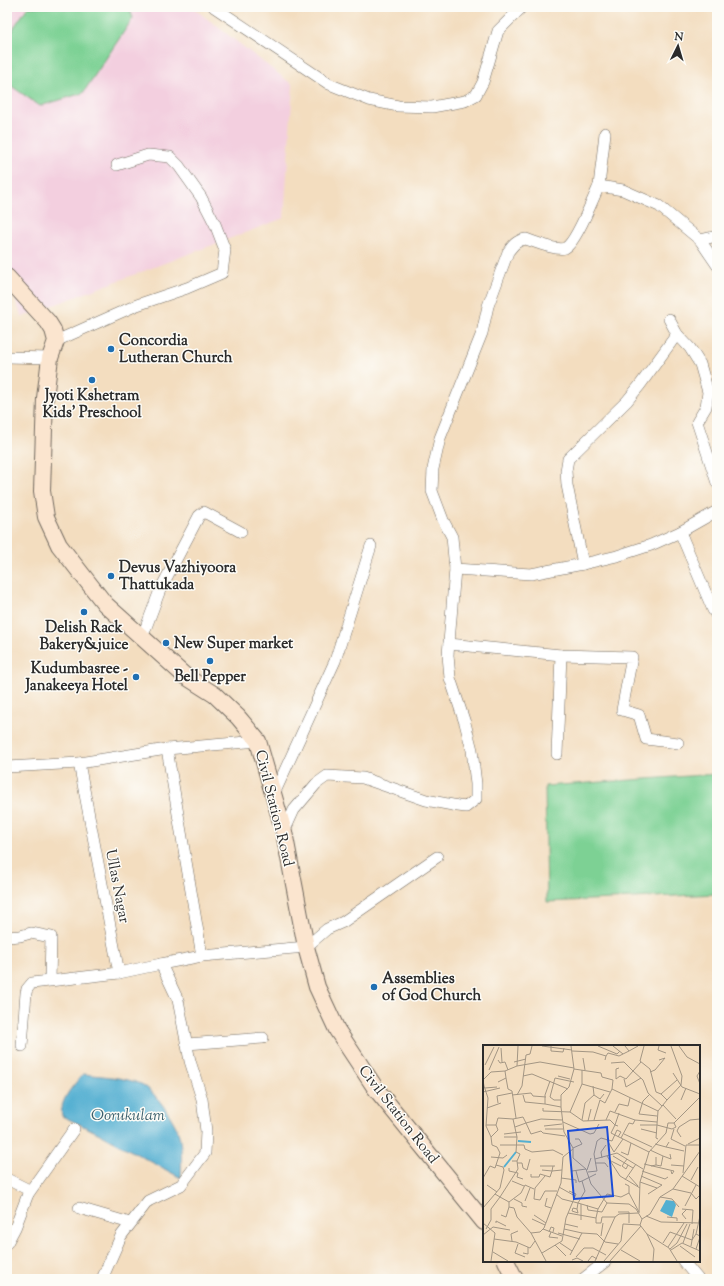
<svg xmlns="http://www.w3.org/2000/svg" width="724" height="1286" viewBox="0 0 724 1286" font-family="'Sorts Mill Goudy',serif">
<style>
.built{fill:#f3cfdf}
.green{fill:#7dd194;stroke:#547e60}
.water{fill:#53afd1;stroke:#3f6d7e}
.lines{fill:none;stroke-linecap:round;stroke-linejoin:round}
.street-casing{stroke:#71695f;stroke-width:12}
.secondary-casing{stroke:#71695f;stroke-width:18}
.street{stroke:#fff;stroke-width:11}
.secondary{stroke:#fbe5cf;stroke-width:16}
.poi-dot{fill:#1f6fb2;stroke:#fdfcf7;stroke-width:1.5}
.labels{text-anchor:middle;stroke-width:3;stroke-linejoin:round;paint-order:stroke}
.poi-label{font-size:15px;font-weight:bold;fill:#2b2b2b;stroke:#fdfcf7;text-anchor:start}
.street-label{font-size:15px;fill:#2b2b2b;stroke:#fdfcf7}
.water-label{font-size:16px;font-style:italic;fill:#3b606d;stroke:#fdfcf7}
.inset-river{fill:none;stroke:#53afd1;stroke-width:2}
.inset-road{fill:none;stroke:#a39684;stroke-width:1}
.view{fill:#1d4ed8;fill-opacity:0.15;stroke:#1d4ed8;stroke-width:2}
.inset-edge{fill:none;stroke:#2b2b2b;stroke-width:2}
</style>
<rect width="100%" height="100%" fill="#fdfcf7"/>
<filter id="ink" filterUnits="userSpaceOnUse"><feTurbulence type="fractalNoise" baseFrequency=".025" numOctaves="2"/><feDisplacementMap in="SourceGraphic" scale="8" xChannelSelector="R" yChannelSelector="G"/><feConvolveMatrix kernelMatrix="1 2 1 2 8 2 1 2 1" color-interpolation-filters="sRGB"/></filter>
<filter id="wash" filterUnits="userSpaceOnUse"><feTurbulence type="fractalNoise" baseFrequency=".012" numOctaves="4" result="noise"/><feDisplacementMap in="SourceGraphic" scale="16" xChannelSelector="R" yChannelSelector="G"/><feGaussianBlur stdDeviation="0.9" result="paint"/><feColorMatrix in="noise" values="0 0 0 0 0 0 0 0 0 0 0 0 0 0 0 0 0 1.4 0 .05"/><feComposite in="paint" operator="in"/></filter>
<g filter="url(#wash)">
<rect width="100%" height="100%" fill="#f3ddbf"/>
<polygon class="built" points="7,7 192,7 293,85 284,218 22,317 7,277"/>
<g class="green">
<polygon points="28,7 62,7 64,9 87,7 129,7 133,18 83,93 40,106 7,83 7,47 14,27"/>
<polygon points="717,774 717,894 547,902 545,786"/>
</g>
<path class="water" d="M83,1074C100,1076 124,1077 141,1084C153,1089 174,1119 178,1132C182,1142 182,1166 181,1178L98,1133L62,1116C59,1100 73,1086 83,1074Z"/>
</g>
<g filter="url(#ink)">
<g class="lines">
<defs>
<g id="street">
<polyline points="214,7 329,84 369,100 398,106 432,107 465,101 476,95 483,82 498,31 522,7"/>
<polyline points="599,186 605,133"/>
<polyline points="700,240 717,265"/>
<polyline points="669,319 677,334 690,348 700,364 708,392 706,407 697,422 717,483"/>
<polyline points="56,341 137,305 187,288 222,273 225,250 215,224 201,197 179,166 170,157 148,155 117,165"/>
<polyline points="7,357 50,358"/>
<polyline points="680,532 713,610 717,616"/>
<polyline points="583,564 567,485 566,471 568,459 627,401 640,385 677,334"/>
<polyline points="455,569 531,574 583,564 617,556 651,545 680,532 717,511"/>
<polyline points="142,638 160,590 199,516 204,512 241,532"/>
<polyline points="449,644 561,655 632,657 622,710 639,715 646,739 678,743"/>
<polyline points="167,749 202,956"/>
<polyline points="557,754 561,655"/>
<polyline points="79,763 119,973 161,964"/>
<polyline points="7,767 79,763 167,749 258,741"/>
<polyline points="274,794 335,661 371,546"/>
<path d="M284,832L294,810L316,784L327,776L363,778L426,800L458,806L466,807L476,799V784L472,750L465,723L450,678L448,655L455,569L452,537L443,520L432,491L433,469L440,438L482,333L488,306L508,252C513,245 517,240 526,239C535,242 557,251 565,248C576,243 593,198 599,186L623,190L659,206L700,240L717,236"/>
<polyline points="7,937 20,936 31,933 51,937 50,980"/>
<polyline points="187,1044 263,1038"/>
<polyline points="22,1046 26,993 27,989 32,983 119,973"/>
<polyline points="7,1179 27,1189 28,1194 15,1228 7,1243"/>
<polyline points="28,1194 74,1129"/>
<polyline points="79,1208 130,1223"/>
<polyline points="683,1261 698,1279"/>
<polyline points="102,1279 121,1236 148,1201 181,1185 205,1153 206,1131 202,1099 190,1061 178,1000 161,964 202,956 306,947 327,929 343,922 437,857"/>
<polyline points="583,1279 606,1261"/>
</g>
<g id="secondary">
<polyline points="7,277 48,322 53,330 56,341 50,358 45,398 42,491 46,517 59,545 105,604 185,676 215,695 238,717 258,741 284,832 306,947 317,987 337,1030 376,1089 484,1222"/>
<polyline points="506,1261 515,1279"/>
</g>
</defs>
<use href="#street" class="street-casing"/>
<use href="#secondary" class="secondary-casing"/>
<use href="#street" class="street"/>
<use href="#secondary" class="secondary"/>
</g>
</g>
<g class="poi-dot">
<circle cx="111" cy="349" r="4"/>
<circle cx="92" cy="380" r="4"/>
<circle cx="111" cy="576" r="4"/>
<circle cx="84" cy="612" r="4"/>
<circle cx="166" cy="643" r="4"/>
<circle cx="210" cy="661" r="4"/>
<circle cx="136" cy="677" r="4"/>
<circle cx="374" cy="987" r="4"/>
</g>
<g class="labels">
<g class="poi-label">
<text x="119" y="345">Concordia<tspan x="119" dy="17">Lutheran Church</tspan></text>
<text x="92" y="400" text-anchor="middle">Jyoti Kshetram<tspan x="92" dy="17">Kids' Preschool</tspan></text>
<text x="119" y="572">Devus Vazhiyoora<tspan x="119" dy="17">Thattukada</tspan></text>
<text x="84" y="632" text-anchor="middle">Delish Rack<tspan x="84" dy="17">Bakery&amp;juice</tspan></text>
<text x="174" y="648">New Super market</text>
<text x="128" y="673" text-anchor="end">Kudumbasree -<tspan x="128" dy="17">Janakeeya Hotel</tspan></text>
<text x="210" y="681" text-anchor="middle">Bell Pepper</text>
<text x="382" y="983">Assemblies<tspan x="382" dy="17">of God Church</tspan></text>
</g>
<g class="street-label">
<text transform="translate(275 808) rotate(76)" y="5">Civil Station Road</text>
<text transform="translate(118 886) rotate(79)" y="5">Ullas Nagar</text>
<text transform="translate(399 1114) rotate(52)" y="5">Civil Station Road</text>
</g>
<g class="water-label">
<text x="128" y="1120">Oorukulam</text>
</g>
</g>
<g transform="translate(483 1045)">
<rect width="217" height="217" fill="#f3ddbf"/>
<path d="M183,155L191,156L193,160L189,172L177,166Z" fill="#53afd1"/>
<path class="inset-river" d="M35,96L48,97M21,122L33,107"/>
<path class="inset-road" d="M59,1L89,5M68,1V6L80,7L81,3M88,1L91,24L86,42L78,50V62L81,87L90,103V113L103,124L108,139L124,158L146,159L153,164L159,174M115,1L134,9L137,6M130,1L140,9M142,1L146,6L155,1M161,1L157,16L167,24L173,47L178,49M176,1L175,5L183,8M188,1L199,31L198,40M196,1L204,12L217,19M18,3L19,17M89,6L110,7L123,11L122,15M123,11L125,8L136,11L146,6M100,13L102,25M15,15L17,18L22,17L25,25M31,17L43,14M128,18L141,17L150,26M2,20L11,2M34,21L57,17L91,23M91,24L118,28L119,32L130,35L129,44L175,66L173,93L175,94M6,25L16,2M150,26L158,17M217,26L214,31L217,39M167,27L172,25L182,13L176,15M190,28L199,42L217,49M40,31L49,29L85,44M75,31L87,34M23,33L25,44L29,46L33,73M133,34L137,31L143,34L150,26L160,35L165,48L179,61M133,34V24L136,23M141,34L143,42L158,33M67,36L62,50V59L78,62M15,37L23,33L22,26M99,39L127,47M1,41L5,53L3,81L8,92L9,100L14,102L17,108L13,120L20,122L21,125L17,143L12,149L17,152L35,124L34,116H29M1,41L0,35L8,27L22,26L34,21L35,1M110,41L111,50L117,54L121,49M2,43L14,42M0,47L17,43M167,49L160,56L156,69L174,71M29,50L48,48L50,51L63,52M34,50L39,41L43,10L47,9L49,1M40,50L42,57L62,59M78,55H71L67,52L72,33L91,37M184,55L198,40M198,55L203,43M15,58L14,51L29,48M180,60L193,74M4,63L18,58M60,63V66L87,67L99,39V25M175,66L184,55L178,49L194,35M87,67L100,76L127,75L132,80L128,88L148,98M132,67L136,59L145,61L147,53M30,74L40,72L43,78L58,74L79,75M99,75L102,58L111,50M111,75L117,55L122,58L129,44M123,75L127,66L152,75L174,77M105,76L108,64M80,77L107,89L111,88L116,79M3,80H13L15,73L30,74L34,92L33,107L37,109L34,116M157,80H174M174,80L189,84L193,82L191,78M61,81L79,79M135,81L132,80L136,68M32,82L43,78L48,89L58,86L60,88L82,91M62,84H80M158,84L174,88M191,84L188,94L202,101M21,89L38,87M141,89L169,102M8,92L15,85L13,80M21,92H34M198,92L194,86L196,82L207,75L217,74M138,93L146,78L150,79L152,75M124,95L131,107M172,99L183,102L186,97M205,99L217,93M17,100H41L42,104L49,107L70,105L80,110M183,102L201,106M90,103L99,99L96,94H92M167,105L180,111M131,107L140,94M138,107L145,110L148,98L166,107M124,111L137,131L157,143M130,111L150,123M8,112L20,113L24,110M119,113L118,107L123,100M112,114L134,108L160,124M144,114L139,121L143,124L145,120M126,115L138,121M34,118H39L40,123L44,125L47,114M112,118H122L125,122M161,119L191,126L189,129L188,126M173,120L178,121L180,111L188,114L187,109M188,120L201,121M57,121H72M168,121L173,120V112M26,123V126L35,128L34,132L40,134M59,125L69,126L70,121M104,125L108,113M89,126L103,124M93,126L96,137L99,136M159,126L182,134L185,132M105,127L114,126L111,109L114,96L118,93L129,96L134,85L138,87L135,92M200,128L203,100H217M48,129V132H56L57,129L67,132L69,126L79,125M62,131L52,143L51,154L57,155L62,146H74M146,131L155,141M158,131L179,140L165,149M199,131L217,142M0,133L7,121L12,123L13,120M78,133L93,135V138M142,135L153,119M208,135L215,122M29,136L41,141M157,137L174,143M142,139L146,141V148L156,167M4,140L14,147M76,142L92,151M190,144L208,148L213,154L217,150M73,149L79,154L95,158L102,146L99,136L113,129M177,152L189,154L196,162M64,153L62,161L68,163M31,154L39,158V161L44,162M42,156L47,143M26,157L38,148L42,140L51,144M104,160L105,165L119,167L124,158M202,161L213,140M0,163L12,149M94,164L95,168L89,166L90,163L94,164L95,158L115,164L124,149L138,152L146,148M199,164L210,165L209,179M135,167H146V178M85,168L113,173L115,164M156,168L157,137L166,107L183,88L185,78H191L217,52M18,170L23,172L26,162M51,170L63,178M163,171L178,177L217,178M217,171L213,189L217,191M184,172L194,173V176M113,173V178H118L119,172H132M49,174L62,180M203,174L199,169L204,164M98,175V159M0,178L12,188L8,216M13,178V176L23,181M82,179L95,182M157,180L159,174L167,169L177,152L190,144L217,106M157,180L164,189L186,203L194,216M3,184L8,175V164L17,152L26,157V162L31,163L34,172L48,188L57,187L61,183L78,138L80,112L90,104M60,184L79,191M81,184L99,188L87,210M66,187L68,182L71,183L70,187M68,187L66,192L75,193M48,188L63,216M75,188L97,194M99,188L114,189L122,197L135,199M164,189L171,204L170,216M0,190L10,182L27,185M118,191L120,178M11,194L33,197L47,203L52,196M29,196L28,189L35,186M77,198L89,206M180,198L187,187L209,195L213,189M200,198L207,179M35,199L32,208L42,212M72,200L83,211M197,201L212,212M208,201L211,184M185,202L201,178M187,204L194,198L204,179M213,204L217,192M138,205L157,216M188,205L199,198L217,206M10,207L25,216M40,208L45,209V202M59,208L79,196L83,173L93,149L86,146M93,212L101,203H110L123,210M89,215L94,213L100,216M105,216L109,211L114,214M112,216L132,172L136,169L155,168M121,216L138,196L140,179L157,180M127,216L158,181"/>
<path class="view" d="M124,82L130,151L91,154L85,86Z"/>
<rect width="217" height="217" class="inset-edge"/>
</g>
<rect width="724" height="1286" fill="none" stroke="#fdfcf7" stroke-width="24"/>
<g transform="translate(678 46) rotate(5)" stroke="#fdfcf7" stroke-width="3" paint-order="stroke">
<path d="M0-3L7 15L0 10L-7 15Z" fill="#2b2b2b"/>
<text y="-6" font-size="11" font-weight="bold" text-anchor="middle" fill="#2b2b2b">N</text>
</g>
</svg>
